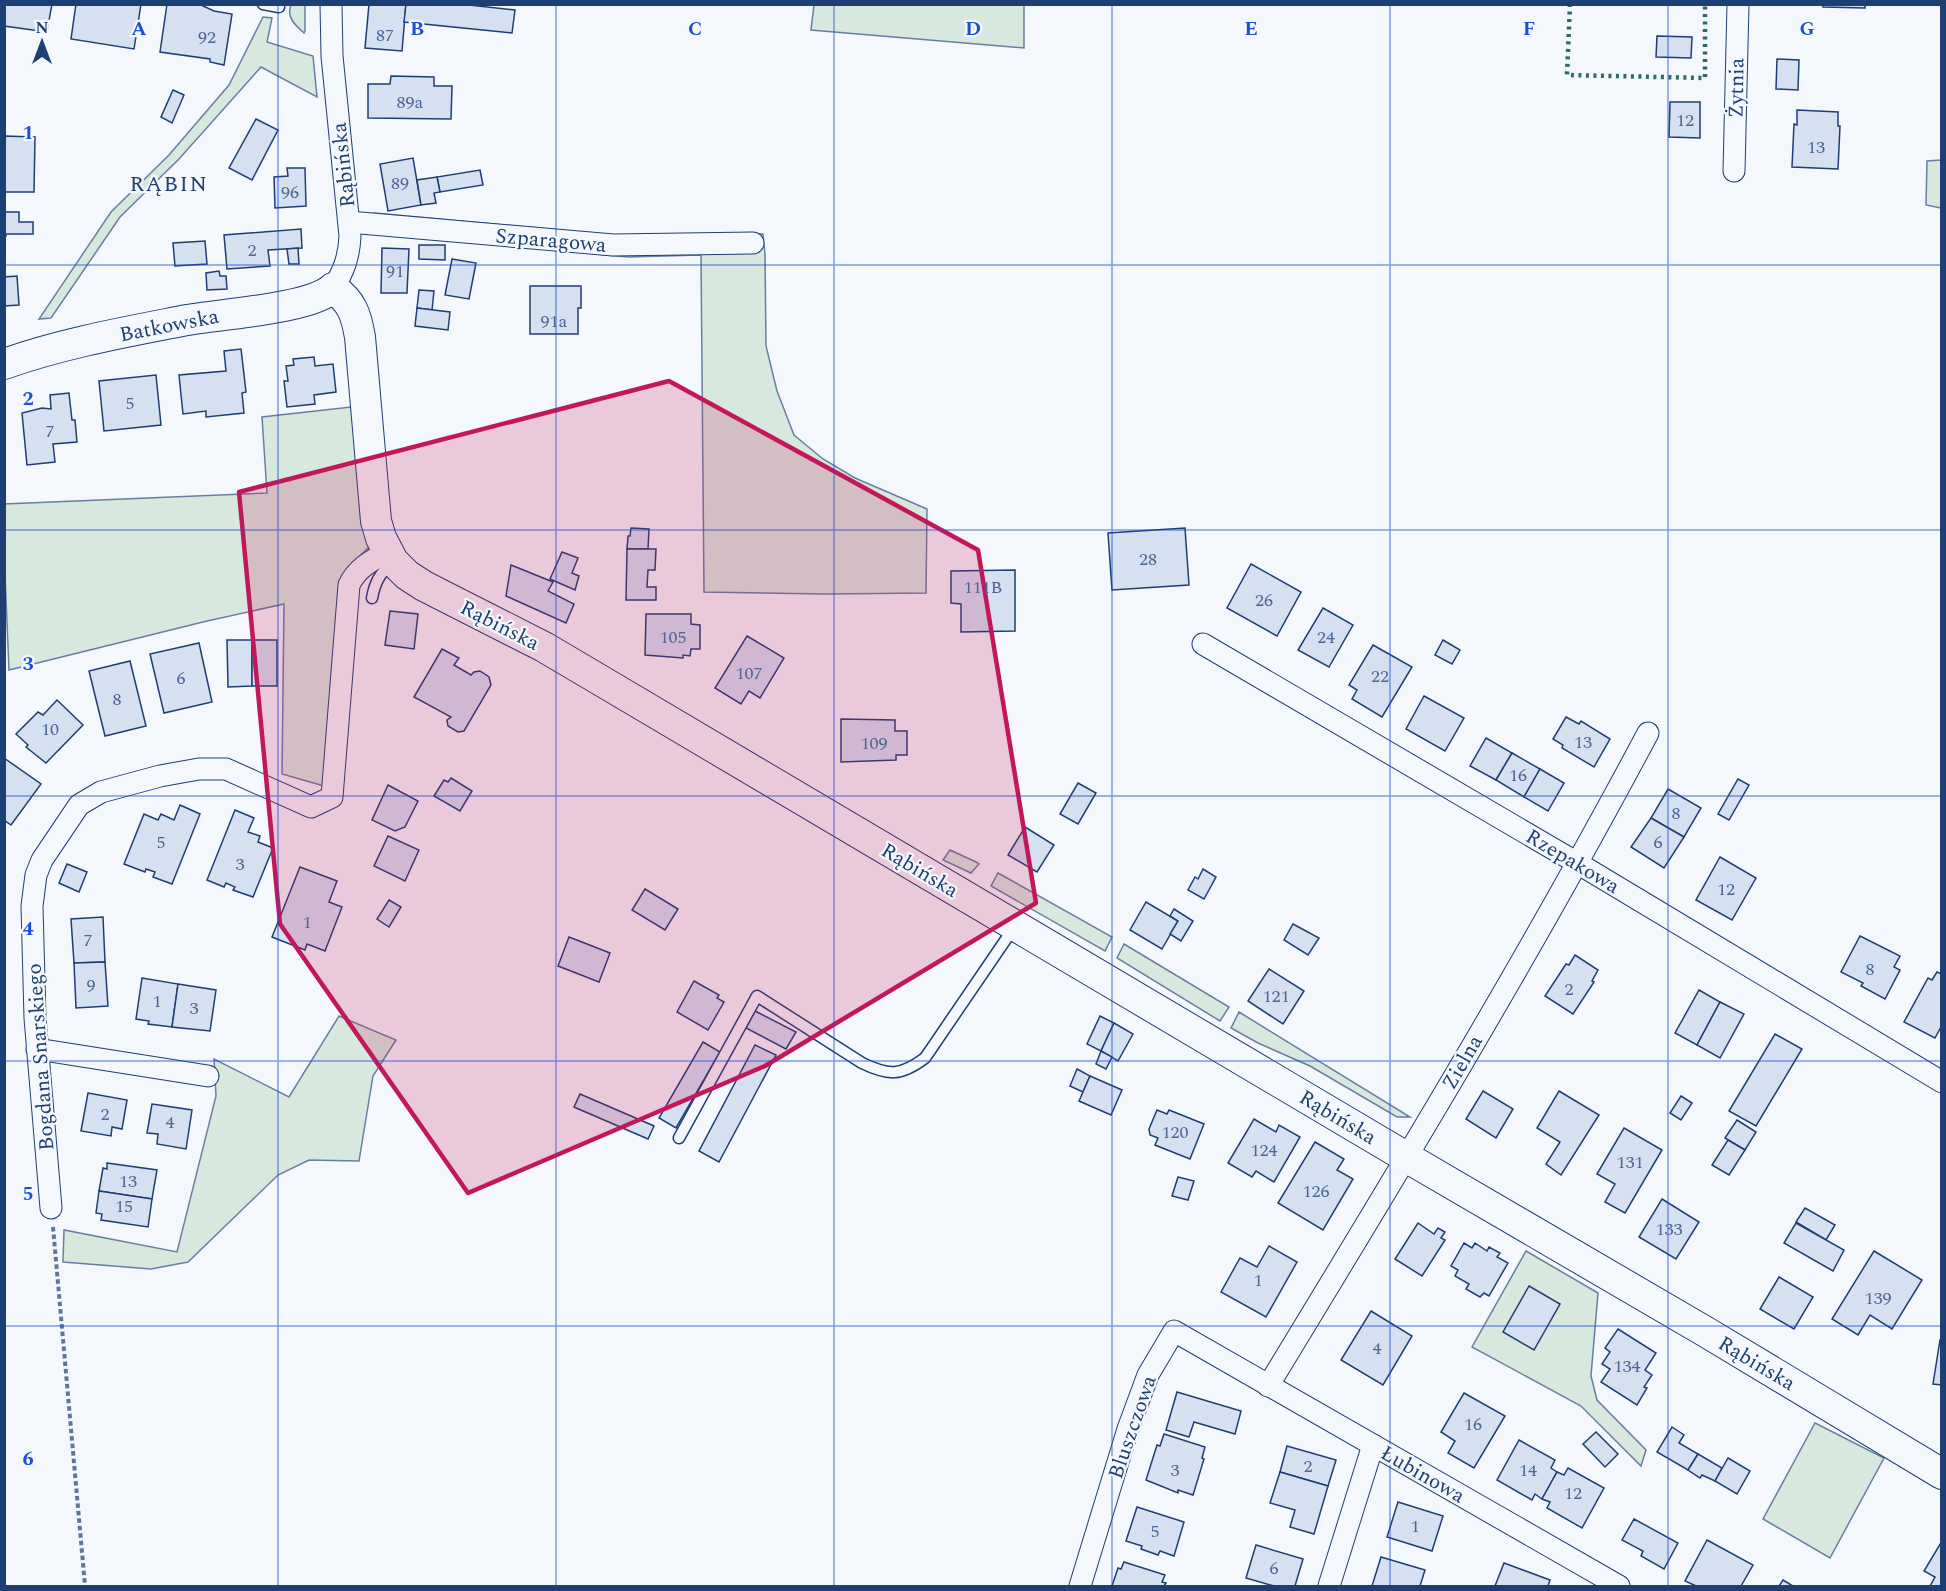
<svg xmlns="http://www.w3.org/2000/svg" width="1946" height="1591" viewBox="0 0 1946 1591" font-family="Spectral,serif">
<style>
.green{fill:#d7e8df;stroke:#687fa3;stroke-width:1.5}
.building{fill:#d5e0f0;stroke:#1d3f73;stroke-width:1.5}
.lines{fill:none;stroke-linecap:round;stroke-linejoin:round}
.lane-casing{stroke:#1d3f73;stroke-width:13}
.street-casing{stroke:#1d3f73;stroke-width:23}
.secondary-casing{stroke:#1d3f73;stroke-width:32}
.path{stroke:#5e769c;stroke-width:4;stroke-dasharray:4.5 3;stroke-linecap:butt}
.lane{stroke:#f4f7fb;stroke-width:10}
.street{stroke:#f4f7fb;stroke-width:21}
.secondary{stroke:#f4f7fb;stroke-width:30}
.hedge{stroke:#2c6c60;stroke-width:4.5;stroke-dasharray:3 4.5;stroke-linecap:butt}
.marked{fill:#c2185b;fill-opacity:0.2;stroke:#c2185b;stroke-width:4.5;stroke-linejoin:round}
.grid{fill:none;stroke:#1d4ed8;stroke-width:1.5;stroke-opacity:0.55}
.labels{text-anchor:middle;stroke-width:4.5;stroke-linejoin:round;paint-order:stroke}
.number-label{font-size:18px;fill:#4b6792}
.street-label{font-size:21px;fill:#1d3f73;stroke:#f4f7fb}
.neighbourhood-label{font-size:22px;letter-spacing:1.5px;fill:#1d3f73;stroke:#f4f7fb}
.grid-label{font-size:20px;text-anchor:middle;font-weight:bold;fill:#1d4ed8;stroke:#f4f7fb;stroke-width:4.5;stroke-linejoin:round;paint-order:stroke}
</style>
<rect width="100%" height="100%" fill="#f4f7fb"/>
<g class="green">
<path d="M291,5H305V31L304,33C295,25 286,17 291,5Z"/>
<polygon points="814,5 1024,5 1024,48 811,30"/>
<polygon points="263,17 272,18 267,42 313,56 317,97 261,67 179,159 120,217 51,318 39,319 111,212 169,155 229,85"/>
<polygon points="1941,160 1942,160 1941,208 1926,205 1927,161"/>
<polygon points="374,213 624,236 763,234 765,254 766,346 777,391 794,435 823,459 855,478 927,509 926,593 827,594 704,592 701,255 628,257 375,233"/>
<polygon points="351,407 365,522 371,545 348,568 324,786 282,774 284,604 207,621 9,670 5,574 4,504 267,493 262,417"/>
<polygon points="950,850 976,862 979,864 971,873 943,860"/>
<polygon points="998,873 1112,937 1105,951 991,886"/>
<polygon points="1124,944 1229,1007 1220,1021 1117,958"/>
<polygon points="1239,1012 1410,1117 1397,1117 1310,1066 1258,1043 1231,1028"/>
<polygon points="339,1016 396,1040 373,1076 359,1161 309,1160 278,1175 188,1262 151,1269 63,1262 64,1230 177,1252 216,1096 214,1059 289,1097"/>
<polygon points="1526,1251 1598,1293 1591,1376 1597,1400 1646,1450 1641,1466 1581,1406 1472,1347"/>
<polygon points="1815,1423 1884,1458 1830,1558 1763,1519"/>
</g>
<g class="building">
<polygon points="4,4 52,4 47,32 4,26"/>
<polygon points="76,4 141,4 134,49 71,39"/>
<polygon points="167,4 201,5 214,11 232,14 224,65 210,62 210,59 160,52"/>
<polygon points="369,4 406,4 402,51 365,48"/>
<polygon points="406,4 460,4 515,10 512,33 404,22"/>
<polygon points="1823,4 1865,4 1865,8 1823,7"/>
<polygon points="1657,36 1692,37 1691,58 1656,57"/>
<polygon points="1777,59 1799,60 1798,90 1776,89"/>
<polygon points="391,76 434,77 434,86 452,86 451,119 368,118 368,84 390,84"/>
<polygon points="173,90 184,95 172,123 161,117"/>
<polygon points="1670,102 1700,102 1700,138 1669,137"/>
<polygon points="1797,110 1838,112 1838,126 1840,126 1838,169 1792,167 1794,124 1797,125"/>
<polygon points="256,119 278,130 252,180 229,168"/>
<polygon points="4,136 35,137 34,192 4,192"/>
<polygon points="413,158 421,205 388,211 380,164"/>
<polygon points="287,168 305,168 306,206 275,208 274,177 288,176"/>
<polygon points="480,170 483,185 440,192 437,177"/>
<polygon points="437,177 440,192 434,193 436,203 421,205 417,180"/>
<polygon points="4,212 19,212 19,222 33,222 33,234 6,234 6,236 4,236"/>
<polygon points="301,229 302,248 268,250 270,266 227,269 224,235"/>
<polygon points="205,241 207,264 175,266 173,243"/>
<polygon points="419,245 445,245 445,260 419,259"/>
<polygon points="298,248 299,264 289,264 287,249"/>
<polygon points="382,248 409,249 407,293 381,293"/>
<polygon points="452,259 476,263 469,299 445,295"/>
<polygon points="219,271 220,276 226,276 227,289 207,290 206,273"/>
<polygon points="17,276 19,305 4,306 4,277"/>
<polygon points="530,286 581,286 581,308 578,308 578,334 530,334"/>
<polygon points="419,290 434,291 432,310 417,308"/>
<polygon points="417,308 450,312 448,330 415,326"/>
<polygon points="241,349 246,392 242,393 244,413 206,417 206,411 183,414 179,375 226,371 224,351"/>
<polygon points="314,357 315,366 333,364 336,392 314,395 315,404 287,407 284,381 288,381 286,366 294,365 293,359"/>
<polygon points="156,375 161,425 104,431 99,381"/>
<polygon points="69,393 72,420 75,420 77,442 53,444 55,462 27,465 22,413 42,408 51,409 50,395"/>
<polygon points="631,528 649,529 648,549 627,549 628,536 630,536"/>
<polygon points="1185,528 1189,585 1112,590 1108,533"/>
<polygon points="627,549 656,549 655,570 648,570 647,587 656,587 656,600 626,600"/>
<polygon points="562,552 578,558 572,573 579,576 575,590 550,579"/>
<polygon points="1251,564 1301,592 1277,636 1227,608"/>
<polygon points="511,565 553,582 548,591 574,604 566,623 506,596"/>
<polygon points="1015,570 1015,631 961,632 961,604 951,603 951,571"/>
<polygon points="1323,608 1353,625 1329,667 1298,650"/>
<polygon points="390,611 418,614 414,649 385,645"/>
<polygon points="646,614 691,614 691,624 700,625 700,649 691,649 690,656 683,655 683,658 645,655"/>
<polygon points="747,636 784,658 760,698 749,691 741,704 715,688"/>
<polygon points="227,640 252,640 252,686 228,687"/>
<rect x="252" y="640" width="25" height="46"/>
<polygon points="1443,640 1460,650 1452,664 1435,655"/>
<polygon points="199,643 212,702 164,713 150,654"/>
<polygon points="1373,645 1412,667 1382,717 1352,699 1357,690 1349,685"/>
<polygon points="442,649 459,658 454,665 471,675 474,672 480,671 489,677 491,685 464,731 458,732 448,726 447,720 451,717 414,697"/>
<polygon points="130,661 146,726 105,736 89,671"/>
<polygon points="1424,696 1464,718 1445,751 1406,729"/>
<polygon points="57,700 83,725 46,763 26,747 28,745 16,734 38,712 43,715"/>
<polygon points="1566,717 1579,724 1581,721 1610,739 1594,767 1562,748 1563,745 1553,739"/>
<polygon points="841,719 895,720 895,731 907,731 907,755 896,755 896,760 841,762"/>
<polygon points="1486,738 1512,753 1496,780 1470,766"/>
<polygon points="1512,753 1540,769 1524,797 1496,780"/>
<polygon points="4,758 41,784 11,825 4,820"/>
<polygon points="1540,769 1564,783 1548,811 1524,797"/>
<polygon points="451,778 472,791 460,811 434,796 444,780 448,782"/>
<polygon points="1738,779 1749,785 1729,820 1718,814"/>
<polygon points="1078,783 1096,793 1078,824 1060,814"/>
<polygon points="388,785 418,801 405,827 395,831 372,820"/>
<polygon points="1668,789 1701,808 1684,837 1651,818"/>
<polygon points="180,805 200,814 172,884 153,877 155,872 146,869 145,872 124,864 144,814 158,820 161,814 174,820"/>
<polygon points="235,810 254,818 248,832 260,836 258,842 273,848 253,897 233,890 235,887 226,883 224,887 207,880"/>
<polygon points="1651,818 1684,837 1664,868 1631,847"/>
<polygon points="1025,827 1054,845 1037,872 1008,855"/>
<polygon points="388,836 419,850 405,881 374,866"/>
<polygon points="1720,857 1756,878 1732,920 1696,900"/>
<polygon points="67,864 87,872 79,892 59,883"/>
<polygon points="300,867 337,881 329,902 342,907 325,951 307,944 305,950 272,937"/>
<polygon points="1203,869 1216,877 1204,899 1188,890 1195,877 1198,879"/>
<polygon points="645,889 678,909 665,930 632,910"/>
<polygon points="389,900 401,907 389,927 377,919"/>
<polygon points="1146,902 1178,921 1162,949 1130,930"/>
<polygon points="1174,909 1193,921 1181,941 1170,934 1178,921 1170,916"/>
<polygon points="103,917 105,962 74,963 71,919"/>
<polygon points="1293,924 1319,938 1308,955 1284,940"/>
<polygon points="1860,936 1900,956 1894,967 1900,970 1885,999 1861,986 1863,983 1841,972"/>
<polygon points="569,937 610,953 599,982 558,966"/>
<polygon points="1575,955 1598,970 1592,981 1594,982 1573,1014 1545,996 1566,964 1569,965"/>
<polygon points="105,962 108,1006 76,1008 74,963"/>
<polygon points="1269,969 1304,991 1283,1024 1248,1001"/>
<polygon points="1937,972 1942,974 1942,1025 1935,1038 1904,1022 1928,978 1932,980"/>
<polygon points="142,978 178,984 172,1027 148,1024 149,1021 136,1019"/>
<polygon points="694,981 719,995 717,998 724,1002 708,1030 677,1012"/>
<polygon points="178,984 216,990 210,1031 172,1027"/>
<polygon points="1699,990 1720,1002 1697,1045 1675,1033"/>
<polygon points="1720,1002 1744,1014 1720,1058 1697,1045"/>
<polygon points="755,1011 796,1032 786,1049 746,1028"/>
<polygon points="1100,1016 1114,1023 1101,1051 1087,1044"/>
<polygon points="1114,1023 1133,1034 1118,1061 1101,1051"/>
<polygon points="1775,1034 1802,1049 1756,1126 1729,1111"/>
<polygon points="703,1042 720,1052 676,1128 659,1118"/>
<polygon points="755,1045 776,1055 719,1162 699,1151"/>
<polygon points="1101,1051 1112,1057 1106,1069 1096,1064"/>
<polygon points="1077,1069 1090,1076 1083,1092 1070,1086"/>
<polygon points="1090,1076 1122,1090 1111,1115 1079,1101"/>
<polygon points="1483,1091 1513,1109 1496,1138 1466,1119"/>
<polygon points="1559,1091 1599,1115 1561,1175 1546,1164 1560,1142 1537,1128"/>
<polygon points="88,1093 127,1100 122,1129 112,1127 111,1136 81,1131"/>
<polygon points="580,1094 654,1126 648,1139 574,1107"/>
<polygon points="1681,1096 1692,1103 1681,1120 1670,1113"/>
<polygon points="152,1104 192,1110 186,1149 157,1144 158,1134 147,1133"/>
<polygon points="1157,1110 1167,1114 1169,1110 1204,1124 1190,1159 1155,1145 1158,1138 1150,1135 1149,1129"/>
<polygon points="1254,1119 1276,1132 1279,1125 1300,1137 1274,1182 1256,1171 1252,1177 1228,1163"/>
<polygon points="1737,1120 1756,1132 1745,1150 1725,1138"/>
<polygon points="1624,1128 1662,1150 1625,1213 1605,1202 1615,1184 1597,1174"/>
<polygon points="1728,1140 1745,1150 1729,1175 1712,1165"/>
<polygon points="1315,1142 1344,1159 1337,1170 1353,1179 1323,1230 1278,1203"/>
<polygon points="107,1163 157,1170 152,1199 99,1191 103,1168 107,1169"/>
<polygon points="1178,1177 1194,1181 1188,1200 1172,1196"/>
<polygon points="99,1191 152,1199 148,1227 101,1220 102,1214 96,1213"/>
<polygon points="1662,1199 1699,1222 1676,1259 1639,1237"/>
<polygon points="1805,1208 1835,1225 1826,1240 1796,1222"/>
<polygon points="1418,1223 1434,1234 1438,1228 1445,1232 1441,1238 1445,1240 1422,1276 1395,1259"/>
<polygon points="1796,1223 1844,1250 1833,1271 1784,1243"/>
<polygon points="1464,1243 1472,1248 1475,1243 1487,1251 1489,1247 1500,1253 1497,1257 1508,1263 1489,1296 1484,1293 1480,1297 1466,1289 1469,1284 1455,1276 1458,1270 1451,1266"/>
<polygon points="1269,1246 1297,1262 1266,1317 1221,1292 1240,1258 1257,1267"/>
<polygon points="1874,1251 1922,1280 1892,1329 1870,1315 1858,1335 1832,1319"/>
<polygon points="1779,1277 1813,1297 1794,1329 1760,1309"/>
<polygon points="1529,1286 1560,1304 1534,1350 1503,1332"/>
<polygon points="1371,1311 1412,1336 1383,1385 1341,1360"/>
<polygon points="1618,1329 1656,1353 1645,1370 1652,1375 1644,1387 1647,1388 1637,1405 1601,1382 1610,1369 1602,1364 1610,1352 1605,1348"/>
<polygon points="1940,1340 1942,1340 1942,1385 1933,1384"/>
<polygon points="1177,1392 1241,1411 1235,1434 1194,1422 1189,1437 1166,1430"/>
<polygon points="1464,1393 1505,1416 1474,1468 1448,1453 1455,1441 1441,1432"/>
<polygon points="1672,1427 1684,1435 1679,1443 1698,1454 1688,1470 1657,1452"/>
<polygon points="1596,1432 1618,1454 1605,1467 1583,1444"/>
<polygon points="1164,1434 1205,1447 1202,1458 1204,1459 1193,1495 1178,1490 1178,1493 1146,1480 1157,1445 1160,1446"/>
<polygon points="1519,1440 1555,1460 1551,1468 1557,1472 1542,1499 1535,1494 1532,1500 1497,1480"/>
<polygon points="1287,1446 1336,1460 1328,1486 1280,1472"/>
<polygon points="1698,1454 1722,1468 1715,1481 1702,1475 1700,1478 1688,1470"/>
<polygon points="1728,1458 1750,1471 1737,1494 1715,1481"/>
<polygon points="1568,1468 1604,1488 1582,1528 1547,1508 1550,1502 1542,1499 1557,1472 1564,1475"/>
<polygon points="1280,1472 1328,1486 1314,1534 1290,1527 1295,1510 1270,1503"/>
<polygon points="1398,1502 1443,1516 1432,1551 1387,1537"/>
<polygon points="1137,1507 1184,1522 1174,1556 1160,1551 1158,1555 1141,1549 1142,1546 1126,1541"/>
<polygon points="1634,1519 1678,1543 1664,1569 1641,1556 1643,1551 1622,1540"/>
<polygon points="1707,1540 1753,1565 1741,1586 1696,1586 1685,1581"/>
<polygon points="1942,1541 1942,1586 1930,1586 1935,1577 1924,1571"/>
<polygon points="1256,1545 1303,1559 1295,1586 1274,1586 1246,1578"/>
<polygon points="1381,1557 1425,1570 1420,1586 1372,1586"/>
<polygon points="1124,1562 1165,1575 1162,1582 1166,1583 1164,1586 1112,1586 1118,1568 1121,1569"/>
<polygon points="1504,1563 1550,1580 1548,1586 1495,1586"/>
<polygon points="1783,1580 1793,1586 1779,1586"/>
</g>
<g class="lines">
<defs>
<g id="lane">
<polyline points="263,4 279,7"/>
<path d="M372,598C375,582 380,573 392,563"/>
<path d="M679,1138L757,996L862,1063C889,1076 901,1076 925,1058L1015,926"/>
</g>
<g id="street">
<path d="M331,4L332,56L350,236C349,257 344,271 333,288"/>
<polyline points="1734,171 1738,4"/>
<polyline points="349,222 613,245 753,243"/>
<polyline points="1203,644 1579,864 1942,1082"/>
<polyline points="37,1049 208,1076"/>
<path d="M51,1208L35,1018L32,906L36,875L42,860L79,805L101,792L160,776L199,769H226L311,807L332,797L349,585C357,568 371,561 387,552"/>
<path d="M1268,1386C1399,1171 1530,955 1648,733"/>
<polyline points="1080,1586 1128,1429 1148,1375 1174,1331 1619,1586"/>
<polyline points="1329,1586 1373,1445"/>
</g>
<path id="secondary" d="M4,364C63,343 126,332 187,320C221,314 310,309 333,288C352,302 356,314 360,337L376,521L381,538L393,561L407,575L424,586L544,647L605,683L1406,1157L1706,1332L1942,1474"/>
</defs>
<use href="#lane" class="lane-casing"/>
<use href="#street" class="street-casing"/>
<use href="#secondary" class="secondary-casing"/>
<polyline class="path" points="53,1227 85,1586"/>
<use href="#lane" class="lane"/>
<use href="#street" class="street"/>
<use href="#secondary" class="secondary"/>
<polyline class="hedge" points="1570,4 1567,75 1705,78 1705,4"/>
</g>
<path class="marked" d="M669,381L978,550L1036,903L765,1066L468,1193L280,924L239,492Z"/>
<path class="grid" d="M278,4V1586M556,4V1586M834,4V1586M1112,4V1586M1390,4V1586M1668,4V1586M4,265H1942M4,530H1942M4,796H1942M4,1061H1942M4,1326H1942"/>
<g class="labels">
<g class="number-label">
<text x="385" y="41">87</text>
<text x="207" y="43">92</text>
<text x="410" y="108">89a</text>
<text x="1685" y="126">12</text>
<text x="1816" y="153">13</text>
<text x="400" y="189">89</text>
<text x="290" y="198">96</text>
<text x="252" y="256">2</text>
<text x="395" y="277">91</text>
<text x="554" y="327">91a</text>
<text x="130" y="409">5</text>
<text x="50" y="437">7</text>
<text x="1148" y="565">28</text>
<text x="983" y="593">111B</text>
<text x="1264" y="606">26</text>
<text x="673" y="643">105</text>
<text x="1326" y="643">24</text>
<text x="749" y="679">107</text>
<text x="1380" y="682">22</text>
<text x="181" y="684">6</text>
<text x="117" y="705">8</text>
<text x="50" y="735">10</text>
<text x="1583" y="748">13</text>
<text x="874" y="749">109</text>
<text x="1518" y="781">16</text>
<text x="1676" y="819">8</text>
<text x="161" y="848">5</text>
<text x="1658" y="848">6</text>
<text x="240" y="870">3</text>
<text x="1726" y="895">12</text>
<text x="307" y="928">1</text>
<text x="88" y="946">7</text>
<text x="1870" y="975">8</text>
<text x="91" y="991">9</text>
<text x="1569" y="995">2</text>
<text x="1276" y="1002">121</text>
<text x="157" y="1007">1</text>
<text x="194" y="1014">3</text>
<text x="105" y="1120">2</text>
<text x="170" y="1128">4</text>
<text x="1175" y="1138">120</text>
<text x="1264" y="1156">124</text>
<text x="1630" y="1168">131</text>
<text x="128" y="1187">13</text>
<text x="1316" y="1197">126</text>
<text x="124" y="1212">15</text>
<text x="1669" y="1235">133</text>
<text x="1258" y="1286">1</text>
<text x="1878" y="1304">139</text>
<text x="1377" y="1354">4</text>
<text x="1627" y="1372">134</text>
<text x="1473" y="1430">16</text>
<text x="1308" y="1472">2</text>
<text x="1175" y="1476">3</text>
<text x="1528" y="1476">14</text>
<text x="1573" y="1499">12</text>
<text x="1415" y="1532">1</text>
<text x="1155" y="1537">5</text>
<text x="1274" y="1574">6</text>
</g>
<g class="street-label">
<text transform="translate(1736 88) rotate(-89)" y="7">Żytnia</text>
<text transform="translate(343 165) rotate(-96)" y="7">Rąbińska</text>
<text transform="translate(551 240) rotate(5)" y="7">Szparagowa</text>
<text transform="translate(169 325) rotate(-11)" y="7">Batkowska</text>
<text transform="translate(500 625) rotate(27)" y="7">Rąbińska</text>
<text transform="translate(1573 861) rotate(31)" y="7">Rzepakowa</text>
<text transform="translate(920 870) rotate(31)" y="7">Rąbińska</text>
<text transform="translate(40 1057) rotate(-94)" y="7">Bogdana Snarskiego</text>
<text transform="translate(1462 1062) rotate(-60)" y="7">Zielna</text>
<text transform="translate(1338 1117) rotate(31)" y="7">Rąbińska</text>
<text transform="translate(1757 1363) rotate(31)" y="7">Rąbińska</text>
<text transform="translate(1132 1427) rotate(-71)" y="7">Bluszczowa</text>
<text transform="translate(1423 1474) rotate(30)" y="7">Łubinowa</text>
</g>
<g class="neighbourhood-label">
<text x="169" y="191">RĄBIN</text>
</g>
</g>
<g class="grid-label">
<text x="139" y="35">A</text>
<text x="417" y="35">B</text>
<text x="695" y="35">C</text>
<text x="973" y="35">D</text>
<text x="1251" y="35">E</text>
<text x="1529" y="35">F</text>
<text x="1807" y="35">G</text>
<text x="28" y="139">1</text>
<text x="28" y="405">2</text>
<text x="28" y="670">3</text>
<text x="28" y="935">4</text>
<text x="28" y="1200">5</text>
<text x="28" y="1465">6</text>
</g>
<rect width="1946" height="1591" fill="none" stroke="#1d3f73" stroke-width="12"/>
<g transform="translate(42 42)" stroke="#f4f7fb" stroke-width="4.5" paint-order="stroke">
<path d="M0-4.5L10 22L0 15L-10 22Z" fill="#1d3f73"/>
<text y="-9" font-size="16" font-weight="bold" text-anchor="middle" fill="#1d3f73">N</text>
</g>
</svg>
